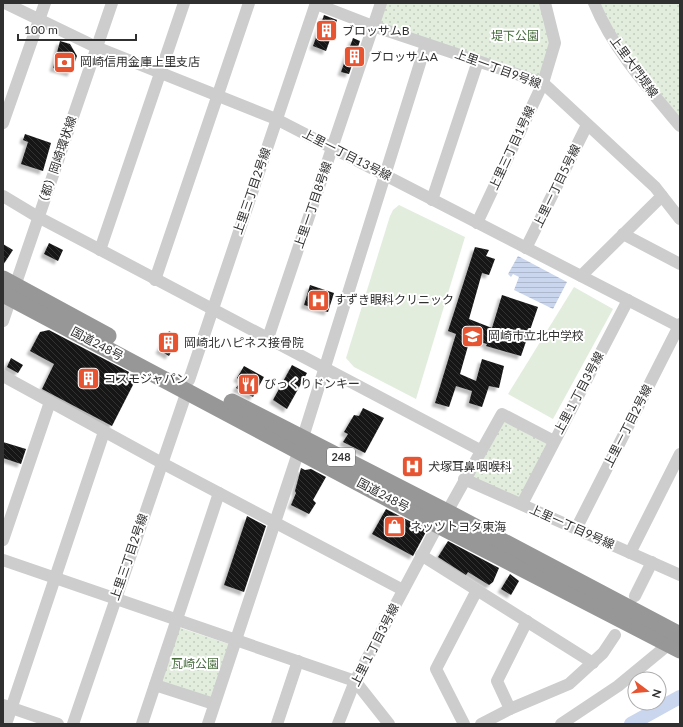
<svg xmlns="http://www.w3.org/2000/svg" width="683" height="727" viewBox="0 0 683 727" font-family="Lato,'Noto Sans JP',sans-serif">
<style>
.park{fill:url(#park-dots)}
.garden{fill:#e2edde}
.water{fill:url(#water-rules)}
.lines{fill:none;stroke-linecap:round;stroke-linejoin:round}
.river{stroke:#cad6ed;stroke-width:14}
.building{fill:url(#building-back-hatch);filter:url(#shadow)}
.minor{stroke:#cdcdcd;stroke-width:12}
.highway{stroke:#979797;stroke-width:17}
.labels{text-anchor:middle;stroke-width:4;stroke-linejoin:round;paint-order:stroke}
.shield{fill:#fff;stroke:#6e6e6e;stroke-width:1}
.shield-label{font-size:11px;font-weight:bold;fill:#303030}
.poi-label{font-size:12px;fill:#303030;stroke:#fff;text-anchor:start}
.park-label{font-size:12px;fill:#466c3c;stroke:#fff}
.street-label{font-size:12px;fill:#303030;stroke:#fff}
</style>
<defs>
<pattern id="park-dots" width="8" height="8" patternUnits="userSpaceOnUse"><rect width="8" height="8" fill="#e2edde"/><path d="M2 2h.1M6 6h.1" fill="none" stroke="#c2ccbf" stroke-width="1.8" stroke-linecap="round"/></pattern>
<pattern id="water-rules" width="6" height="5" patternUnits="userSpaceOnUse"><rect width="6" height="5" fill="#cad6ed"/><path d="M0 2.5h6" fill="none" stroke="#aeb8cc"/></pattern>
<pattern id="building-back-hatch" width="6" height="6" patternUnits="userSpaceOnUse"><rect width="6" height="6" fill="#171717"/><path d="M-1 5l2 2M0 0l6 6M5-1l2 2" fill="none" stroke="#303030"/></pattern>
<filter id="shadow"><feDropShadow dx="-3.5" dy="3.5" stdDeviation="1" flood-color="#0004"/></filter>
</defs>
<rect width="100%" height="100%" fill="#fff"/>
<g class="park">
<polygon points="384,3 542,3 551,43 539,78 380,24"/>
<polygon points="598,3 680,3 680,122 619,41"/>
<polygon points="507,421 548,443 520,499 471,478 501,423"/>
<polygon points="178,627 232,645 213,699 161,684"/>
</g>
<g class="garden">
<polygon points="399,205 465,237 416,399 354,367 346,358 390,216 393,210"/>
<polygon points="574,287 613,309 553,419 508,394"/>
</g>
<polygon class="water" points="518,256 567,282 553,309 514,290 519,277 513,274 511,277 508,274"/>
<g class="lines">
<polyline class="river" points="631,724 680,697"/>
</g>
<g class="building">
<polygon points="324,15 337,20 326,51 313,46"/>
<polygon points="353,38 360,41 349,74 341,72"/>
<polygon points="60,41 70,44 77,56 71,73 53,68"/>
<polygon points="25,134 51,143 43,171 21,164 28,142 23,140"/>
<polygon points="49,243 63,250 58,261 44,254"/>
<polygon points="3,244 13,250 3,265"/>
<polygon points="475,247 489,250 486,256 495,259 489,275 482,273 469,319 492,328 502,295 538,307 521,356 486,346 487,344 470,339 460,374 476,381 482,359 504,366 499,388 489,386 482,407 469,403 472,391 456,386 449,407 435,403 456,334 448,331"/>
<polygon points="310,285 334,293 328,312 304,305"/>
<polygon points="49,330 129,372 127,377 135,381 112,426 42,389 54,364 30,351 40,332"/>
<polygon points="169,331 179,337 169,356 159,350"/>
<polygon points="11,358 23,365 18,373 7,367"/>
<polygon points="292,365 307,373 287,409 273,400"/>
<polygon points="244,366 264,377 253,397 236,388 241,381 237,378"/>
<polygon points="363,408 384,418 365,453 343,442 348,434 344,432 354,415 359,416"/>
<polygon points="3,442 26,449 21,464 3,458"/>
<polygon points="301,468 305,470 311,469 326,477 313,500 316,503 309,514 291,505 296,493 295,491"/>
<polygon points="386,509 427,530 413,556 372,534"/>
<polygon points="247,516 266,526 244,592 224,585"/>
<polygon points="448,541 499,568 493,582 489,585 468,572 466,575 438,557"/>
<polygon points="510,574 519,581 511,595 501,589"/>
</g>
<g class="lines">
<g class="minor">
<polyline points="5,3 96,47 276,119 680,327"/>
<path d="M594,3C613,49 648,88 680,126"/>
<polyline points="316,4 373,26 543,83 655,187 680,219"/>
<polyline points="3,123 45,3"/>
<polyline points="3,196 38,217 480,450"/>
<polyline points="432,200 478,61"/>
<polyline points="477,223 543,83 555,43 545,3"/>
<polyline points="623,234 680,264"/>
<polyline points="526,248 587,125"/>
<polyline points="100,250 184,3"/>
<polyline points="581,276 662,196"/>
<polyline points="155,280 249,3"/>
<polyline points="3,321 112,3"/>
<polyline points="268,338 381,3"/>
<polyline points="3,376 162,463 403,590"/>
<polyline points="189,380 316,3"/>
<polyline points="464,479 680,575"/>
<polyline points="522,504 628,300"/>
<polyline points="447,512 502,414 554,441"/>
<polyline points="576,529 680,324"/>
<polyline points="3,540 50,402"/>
<polyline points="630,553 680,454"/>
<polyline points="421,555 593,663"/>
<polyline points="3,560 355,681 389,724"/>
<polyline points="635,596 652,562"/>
<polyline points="155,685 214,704"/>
<polyline points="3,705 58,724"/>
<polyline points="510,709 497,681 527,621"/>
<polyline points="6,724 104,432"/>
<polyline points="73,724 187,391"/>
<polyline points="142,724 219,493"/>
<polyline points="208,724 299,450 426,44"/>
<polyline points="277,724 298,661"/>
<polyline points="338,724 355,681 438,525"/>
<polyline points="464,724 436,669 477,590"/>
<polyline points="481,724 510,709 569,684 603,653 615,635"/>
<polyline points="561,724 618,686 669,644"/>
</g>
<g class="highway">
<polyline points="3,279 108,336"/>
<polyline points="3,294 438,525 680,650"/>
<polyline points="232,402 447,512 680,635"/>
</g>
</g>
<defs>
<symbol id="building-square" viewBox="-11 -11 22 22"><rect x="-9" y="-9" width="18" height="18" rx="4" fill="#e75431" stroke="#fff"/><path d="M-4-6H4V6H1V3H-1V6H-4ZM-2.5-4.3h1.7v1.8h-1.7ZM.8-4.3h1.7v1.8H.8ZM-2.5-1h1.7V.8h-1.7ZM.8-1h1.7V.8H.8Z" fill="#fff"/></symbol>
<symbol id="bank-square" viewBox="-11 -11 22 22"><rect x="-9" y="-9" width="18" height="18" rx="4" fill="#e75431" stroke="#fff"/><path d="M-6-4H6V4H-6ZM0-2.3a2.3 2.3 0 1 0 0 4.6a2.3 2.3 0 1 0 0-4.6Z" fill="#fff"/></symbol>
<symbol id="hospital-square" viewBox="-11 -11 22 22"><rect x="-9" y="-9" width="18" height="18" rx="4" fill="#e75431" stroke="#fff"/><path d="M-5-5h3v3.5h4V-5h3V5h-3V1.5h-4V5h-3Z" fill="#fff"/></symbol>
<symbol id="school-square" viewBox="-11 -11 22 22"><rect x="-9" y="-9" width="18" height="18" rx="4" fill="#e75431" stroke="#fff"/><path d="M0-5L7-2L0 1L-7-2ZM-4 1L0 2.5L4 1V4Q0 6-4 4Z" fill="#fff"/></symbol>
<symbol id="restaurant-square" viewBox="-11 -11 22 22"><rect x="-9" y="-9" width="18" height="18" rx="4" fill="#e75431" stroke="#fff"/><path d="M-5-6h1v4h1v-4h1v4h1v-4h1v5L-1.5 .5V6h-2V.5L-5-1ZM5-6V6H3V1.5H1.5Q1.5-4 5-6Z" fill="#fff"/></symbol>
<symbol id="shop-square" viewBox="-11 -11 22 22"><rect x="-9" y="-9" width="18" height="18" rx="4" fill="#e75431" stroke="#fff"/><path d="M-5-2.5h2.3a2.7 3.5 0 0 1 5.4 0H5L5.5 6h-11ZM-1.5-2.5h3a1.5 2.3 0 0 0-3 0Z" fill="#fff"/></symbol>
</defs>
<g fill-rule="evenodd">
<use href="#building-square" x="314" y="18" width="25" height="25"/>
<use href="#building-square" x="342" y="44" width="25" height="25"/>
<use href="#bank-square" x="52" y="50" width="25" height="25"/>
<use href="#hospital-square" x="306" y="288" width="25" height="25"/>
<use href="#school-square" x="460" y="324" width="25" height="25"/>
<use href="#building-square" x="156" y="330" width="25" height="25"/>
<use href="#building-square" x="76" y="366" width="25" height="25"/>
<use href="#restaurant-square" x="236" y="372" width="25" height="25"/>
<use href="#hospital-square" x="400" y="454" width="25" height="25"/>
<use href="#shop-square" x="382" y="514" width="25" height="25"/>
</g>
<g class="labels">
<rect class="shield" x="327" y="448" width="28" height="18" rx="3"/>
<g class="shield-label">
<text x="341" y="461">248</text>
</g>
<g class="poi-label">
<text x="342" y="35">ブロッサムB</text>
<text x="370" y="61">ブロッサムA</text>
<text x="80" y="66">岡崎信用金庫上里支店</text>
<text x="334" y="304">すずき眼科クリニック</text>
<text x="488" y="340">岡崎市立北中学校</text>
<text x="184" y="347">岡崎北ハピネス接骨院</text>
<text x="104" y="383">コスモジャパン</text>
<text x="264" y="388">びっくりドンキー</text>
<text x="428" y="471">犬塚耳鼻咽喉科</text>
<text x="410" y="531">ネッツトヨタ東海</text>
</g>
<g class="park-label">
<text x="515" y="40">堤下公園</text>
<text x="195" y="668">瓦崎公園</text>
</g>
<g class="street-label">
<text transform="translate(634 67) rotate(54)" y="4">上里大門堤線</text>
<text transform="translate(498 69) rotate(20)" y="4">上里一丁目9号線</text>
<text transform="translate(512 148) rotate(-65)" y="4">上里三丁目1号線</text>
<text transform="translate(347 155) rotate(27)" y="4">上里一丁目13号線</text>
<text transform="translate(57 162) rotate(-71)" y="4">（都）岡崎環状線</text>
<text transform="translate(557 186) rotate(-64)" y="4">上里一丁目5号線</text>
<text transform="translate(252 191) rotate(-71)" y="4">上里三丁目2号線</text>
<text transform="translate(313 205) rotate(-71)" y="4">上里一丁目8号線</text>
<text transform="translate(97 344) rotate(28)" y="4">国道248号</text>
<text transform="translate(579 393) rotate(-62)" y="4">上里１丁目3号線</text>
<text transform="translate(628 426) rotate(-63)" y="4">上里一丁目2号線</text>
<text transform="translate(383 495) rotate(28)" y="4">国道248号</text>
<text transform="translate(572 527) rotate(24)" y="4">上里一丁目9号線</text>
<text transform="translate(129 557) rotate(-71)" y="4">上里三丁目2号線</text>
<text transform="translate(375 645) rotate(-63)" y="4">上里１丁目3号線</text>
</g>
</g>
<rect width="683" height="727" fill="none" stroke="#303030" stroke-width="8"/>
<g transform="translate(647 691) rotate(106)"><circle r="19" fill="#ffffff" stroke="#acacac"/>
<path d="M0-3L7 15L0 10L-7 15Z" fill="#e75431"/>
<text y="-6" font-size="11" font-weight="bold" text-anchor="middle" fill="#303030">N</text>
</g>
<path d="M18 34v6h118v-6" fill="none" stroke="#303030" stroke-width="2"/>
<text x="24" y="34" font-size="12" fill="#303030" stroke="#ffffff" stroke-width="3" paint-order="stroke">100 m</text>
</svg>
